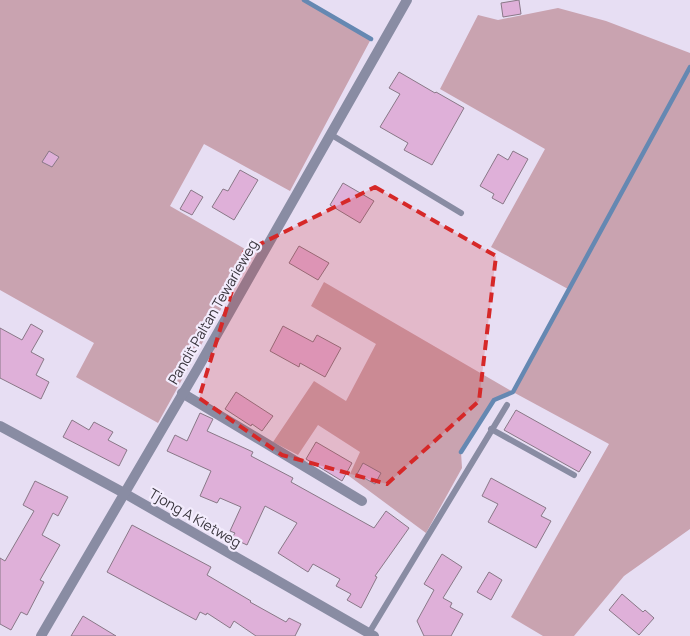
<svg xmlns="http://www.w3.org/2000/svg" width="690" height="636" viewBox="0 0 690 636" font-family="Manrope,sans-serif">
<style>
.green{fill:#c9a3b0}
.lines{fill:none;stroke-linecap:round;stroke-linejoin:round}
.stream{stroke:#6588b2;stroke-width:4.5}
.building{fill:#dfb0d9;stroke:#897887}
.service{stroke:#898ca3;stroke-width:6}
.minor{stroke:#898ca3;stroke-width:10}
.marked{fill:#d62828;fill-opacity:0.2;stroke:#d62828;stroke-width:4;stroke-dasharray:10 6;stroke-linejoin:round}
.labels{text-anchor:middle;stroke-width:4.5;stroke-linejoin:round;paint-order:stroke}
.street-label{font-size:14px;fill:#39353d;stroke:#f3ecfd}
</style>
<rect width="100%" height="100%" fill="#e7def3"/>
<g class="green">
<polygon points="0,0 304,0 371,39 290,191 204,144 170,206 252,253 158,423 76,377 94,343 0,290"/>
<polygon points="558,8 606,21 690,53 690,529 624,576 574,636 543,636 511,617 609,444 513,392 494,400 461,452 462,468 426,533 349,476 360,452 318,425 298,455 273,442 314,381 346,401 376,344 311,306 324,282 513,392 568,289 491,247 545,149 440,89 478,15 498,20"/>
</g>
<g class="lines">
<g class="stream">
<polyline points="304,0 371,39"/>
<polyline points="461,452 494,400 513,392 690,67"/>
</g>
</g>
<g class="building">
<polygon points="519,0 521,14 503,17 501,3"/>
<polygon points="399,72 435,93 436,92 464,108 432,165 404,150 408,143 380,127 400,94 389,88"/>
<polygon points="49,151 59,157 52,167 42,162"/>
<polygon points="513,151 528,159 503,204 492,198 494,194 480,186 498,154 508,160"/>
<polygon points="240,170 258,180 234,220 212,207 223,189 228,191"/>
<polygon points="343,183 374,201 360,223 330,205"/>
<polygon points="191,190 203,197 192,215 180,209"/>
<polygon points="299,246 329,263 318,280 289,263"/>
<polygon points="31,324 43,331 31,352 44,359 36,375 49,382 41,399 0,378 0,328 22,340"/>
<polygon points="283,326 313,342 317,335 341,348 325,377 300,363 299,367 270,351"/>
<polygon points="236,392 273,416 262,431 252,424 251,426 225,409"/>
<polygon points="516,410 591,452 579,472 504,430"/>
<polygon points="200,413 213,419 207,431 253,452 251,456 293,478 291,482 374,528 386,511 409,528 375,576 377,577 361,608 347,600 351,594 336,586 340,579 313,564 308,572 278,553 297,523 265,506 247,545 232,538 235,533 230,531 241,507 220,498 217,503 200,496 211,471 167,451 175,435 187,441"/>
<polygon points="72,420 89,430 94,422 113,432 108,440 127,450 119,466 63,437"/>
<polygon points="316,442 352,463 342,481 306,459"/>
<polygon points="363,463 381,473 375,484 357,474"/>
<polygon points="491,478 546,508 541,516 551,521 536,548 488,522 498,504 482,496"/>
<polygon points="35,481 68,497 58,516 53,513 42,535 60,545 40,580 44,582 27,615 21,612 11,630 0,624 0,558 5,561 34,511 23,505"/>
<polygon points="132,525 211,567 207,575 251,601 250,602 286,622 289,618 301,624 295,636 256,636 234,621 230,628 207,613 206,615 200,612 196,620 107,572"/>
<polygon points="442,554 462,567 443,598 452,603 450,607 463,614 451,636 424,636 417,621 434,590 424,584"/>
<polygon points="489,572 502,580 491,600 477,592"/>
<polygon points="622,594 643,612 645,610 654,618 639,635 609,610"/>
<polygon points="83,616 116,636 71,636"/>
</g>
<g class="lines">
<g class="service">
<polyline points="330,134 461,213"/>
<polyline points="491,429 574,475"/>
<polyline points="369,633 507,405"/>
</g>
<g class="minor">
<polyline points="182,393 362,501"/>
<polyline points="0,426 124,493 374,636"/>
<polyline points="41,636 199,366 407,0"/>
</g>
</g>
<path class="marked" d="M375,187L496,256L479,401L387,484L282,455L199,398L244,252Z"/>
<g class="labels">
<g class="street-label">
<text transform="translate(213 312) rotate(-60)" y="5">Pandit Paltan Tewarieweg</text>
<text transform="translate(195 518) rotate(30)" y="5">Tjong A Kietweg</text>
</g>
</g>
</svg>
